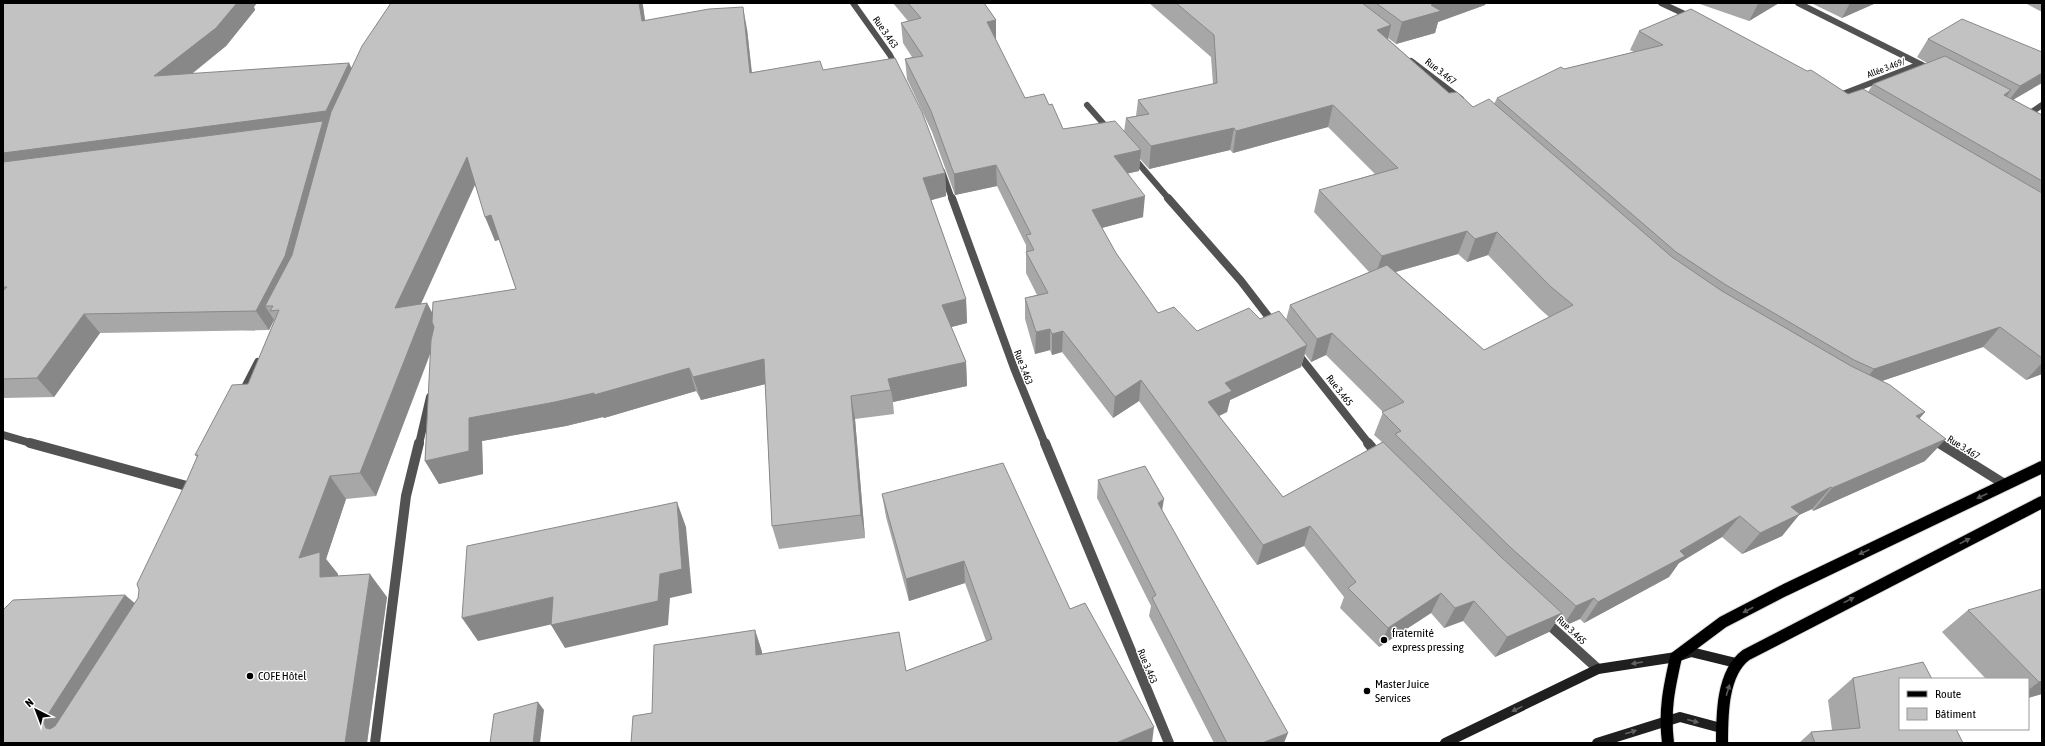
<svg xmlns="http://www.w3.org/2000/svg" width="2045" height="746" viewBox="0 0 2045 746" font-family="'Asap Condensed',sans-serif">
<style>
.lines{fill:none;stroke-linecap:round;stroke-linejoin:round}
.primary-casing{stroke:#dbdbdb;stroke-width:14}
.street-far2{stroke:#525252;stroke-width:6}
.street-far1{stroke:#525252;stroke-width:8}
.street{stroke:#525252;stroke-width:10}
.secondary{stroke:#1f1f1f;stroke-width:10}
.primary{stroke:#000;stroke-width:12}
.wall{fill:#a7a7a7;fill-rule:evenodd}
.shaded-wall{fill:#888}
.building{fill:#c2c2c2;stroke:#888}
.oneway{fill:#595959}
.oneway2{fill:#626262}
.poi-dot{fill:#000;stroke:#fff;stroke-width:1.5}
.labels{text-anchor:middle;stroke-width:3;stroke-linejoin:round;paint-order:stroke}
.far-street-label{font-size:9px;fill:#000;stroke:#fff}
.street-label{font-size:10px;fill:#000;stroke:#fff}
.near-poi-label{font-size:12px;fill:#000;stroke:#fff;text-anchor:start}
</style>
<rect width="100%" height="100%" fill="#fff"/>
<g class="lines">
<defs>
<g id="primary">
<path d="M1668,743C1664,711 1669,688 1676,657L1723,622L1785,590L2042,467"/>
<path d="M1722,743C1722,715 1722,673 1746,655L2042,502"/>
</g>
</defs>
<use href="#primary" class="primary-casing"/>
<g class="street-far2">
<polyline points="853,3 890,55 896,67"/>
<polyline points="1661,3 1691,17"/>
<polyline points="1798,3 1920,64"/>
<polyline points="1411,61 1461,99"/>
<polyline points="1840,95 1920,64 1932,70"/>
<polyline points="1087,105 1109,130"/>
<polyline points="2026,116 2042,105"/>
<polyline points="1133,157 1169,199"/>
<polyline points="942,171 952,199"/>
</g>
<g class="street-far1">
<polyline points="952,198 1014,368 1045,444"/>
<polyline points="1168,198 1241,281 1274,324"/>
<polyline points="1297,353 1369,444"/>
<polyline points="242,393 258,362"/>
<polyline points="3,435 34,444"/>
<polyline points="1932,438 1941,444"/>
<polyline points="419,444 430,397"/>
</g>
<g class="street">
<polyline points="30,443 194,488"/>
<polyline points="1045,443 1169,743"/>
<polyline points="1368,443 1378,455"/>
<polyline points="1939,443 2006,485"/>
<polyline points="1545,621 1598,669"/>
<polyline points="375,743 406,496 419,443"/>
</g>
<g class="secondary">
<polyline points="1445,743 1598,669 1676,657 1691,652 1736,663"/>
<polyline points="1597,743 1680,717 1721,728"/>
</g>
<use href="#primary" class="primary"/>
</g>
<g class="wall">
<path d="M3,3L254,7L255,10L226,46L192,74L349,63L351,69L391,3H642L645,20L747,29L752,72L823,70L945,173L946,196L931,200L966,299L967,323L951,327L966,362L967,386L893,402L894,414L855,419L865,538L779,549L772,526L765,384L701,400L696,391L604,418L603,417L566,426L482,441L483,474L439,484L425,461L431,352L376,496L346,499L326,559L338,574V576L387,597L367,743H3L125,595L135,603L138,598L197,457L195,455L248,384L275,320H274L269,330L100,333L54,397L3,398ZM475,185L495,241L499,240L516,289L432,313L427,303L421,304Z"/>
<path d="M893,3H984L996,20V40L1025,98L1063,129L1124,132L1126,118L1136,116L1138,100L1213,84L1211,57L1149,3H1486L1485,5L1438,22L1435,33L1396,44L1388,38V39L1449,93L1473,107L1494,104L1497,98L1564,69L1634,52L1630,50L1639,31L1848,94L1868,92L1873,84L1927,63L1917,57L1928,39L2042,52L2014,100L2042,115V374L2026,380L1983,347L1882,381L1925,412L1920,418L1925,461L1813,511L1812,509L1799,515L1782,536L1742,554L1722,537L1679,563L1669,577L1584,623L1580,619L1562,627L1556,622L1549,632L1495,657L1463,621L1444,628L1431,613L1379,647L1340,608L1344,597L1304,546L1257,565L1139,401L1113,418L1062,352L1052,355L1050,350L1035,354L1025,319V298L1037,295L1026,273V245L997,186L955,195L932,132L907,79L905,59L912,57L903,43L901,23L908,21ZM1328,127L1375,174L1319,190L1314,212L1369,272L1290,305L1286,320L1260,319L1197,331L1158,313L1116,253L1102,228L1143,217L1128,173L1139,171L1140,159L1149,169L1230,150L1233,153ZM1458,254L1467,262L1488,255L1540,309L1549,317L1484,350L1396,272ZM1305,354L1311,362L1326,355L1383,412L1374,435L1382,442L1283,497L1219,416L1227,412L1230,400L1301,367Z"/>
<polygon points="1697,3 1779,3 1749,21"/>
<polygon points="1811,3 1876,3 1842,18"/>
<polygon points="2025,3 2042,3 2042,12"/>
<polygon points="1098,480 1162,510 1284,743 1214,743 1149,616 1151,606 1097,498"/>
<polygon points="882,494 1070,609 1154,727 652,713 755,630 762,652 762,654 906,671 986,641 965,583 909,601 886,517"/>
<polygon points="2042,589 2042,694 2028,698 2028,679 1986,679 1942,632 1968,610"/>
<polygon points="1853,678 1963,743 1799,743 1811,732 1832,730 1828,700"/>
</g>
<g class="shaded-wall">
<polygon points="237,3 257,3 254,7 255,10 226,46 166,94 154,76"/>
<polygon points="639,3 642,3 643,5 648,43 642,21"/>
<polygon points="1437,3 1486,3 1485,5 1438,22 1435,33 1396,44 1402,22 1431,5"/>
<polygon points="1759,3 1779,3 1749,21 1758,4"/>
<polygon points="1850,3 1876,3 1842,18"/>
<polygon points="743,7 747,29 754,96 750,73"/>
<polygon points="996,20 996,41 987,22"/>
<polygon points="1391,25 1386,47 1377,30"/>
<polygon points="349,63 358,81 297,275 273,306 265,306 274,320 269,330 256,311 3,173 3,153"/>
<polygon points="2042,73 2042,83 2006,104 2020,86"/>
<polygon points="2011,90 1997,110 2004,95"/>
<polygon points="1333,105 1328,127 1233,153 1236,131"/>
<polygon points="1234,128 1230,150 1149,169 1151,146"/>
<polygon points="1141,150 1139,171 1113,177 1114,156"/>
<polygon points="467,157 477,180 408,332 395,308"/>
<polygon points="996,165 997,186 955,195 954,174"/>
<polygon points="945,173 946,196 925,202 923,178"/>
<polygon points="1145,196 1143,217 1090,231 1092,210"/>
<polygon points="491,215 501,239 495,241 485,217"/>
<polygon points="1467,231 1458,254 1374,278 1382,256"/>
<polygon points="1497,232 1488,255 1467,262 1475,239"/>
<polygon points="966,299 967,323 944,329 942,305"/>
<polygon points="427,303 440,327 376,496 360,473"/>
<polygon points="84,314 100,333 54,397 37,378"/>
<polygon points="2000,327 1983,347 1858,389 1874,369"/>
<polygon points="1050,329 1050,350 1035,354 1036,332"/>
<polygon points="1063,331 1062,352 1052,355 1052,334"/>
<polygon points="1332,333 1326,355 1311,362 1317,339"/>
<polygon points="1307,345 1301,367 1230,400 1227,412 1204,423 1208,402 1225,383"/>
<polygon points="764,359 770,383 701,400 693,377"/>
<polygon points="966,362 967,386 893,402 891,390 888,379"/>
<polygon points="2042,363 2042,374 2026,380"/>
<polygon points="689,368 696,391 604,418 603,417 566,426 482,441 483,474 439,484 425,461 469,418"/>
<polygon points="1141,380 1139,401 1113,418 1115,397"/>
<polygon points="851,396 855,419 865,538 861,515"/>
<polygon points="1925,412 1905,435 1916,416"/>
<polygon points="1946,439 1925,461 1813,511 1832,488"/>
<polygon points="330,476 346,499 326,559 338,574 338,599 299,558"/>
<polygon points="1831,487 1812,509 1799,515 1782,536 1742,554 1760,533 1791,507"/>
<polygon points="1164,499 1161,517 1158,503"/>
<polygon points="677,502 686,527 692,593 670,598 668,625 565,648 551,625 660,574"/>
<polygon points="1740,516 1722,537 1679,563 1669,577 1584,623 1598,602 1680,551"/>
<polygon points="1310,526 1304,546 1257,565 1263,545"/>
<polygon points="964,561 965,583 909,601 906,579"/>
<polygon points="370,574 387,597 367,743 345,743"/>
<polygon points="1441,593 1431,613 1379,647 1388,628"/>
<polygon points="125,595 149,617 73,740 46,728 44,723 45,719"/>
<polygon points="553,597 566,621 478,641 462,618"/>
<polygon points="1594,598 1580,619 1562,627 1576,606"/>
<polygon points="1474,601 1463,621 1444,628 1455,608"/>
<polygon points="1562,613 1549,632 1495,657 1507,637"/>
<polygon points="755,630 762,652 763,676 756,655"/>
<polygon points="2042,681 2042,694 2028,698 2028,690 2039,682"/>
<polygon points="538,702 544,710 540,743 533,743"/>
<polygon points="1154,727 1152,743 1116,743"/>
<polygon points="1288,733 1284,743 1262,743"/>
</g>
<g class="building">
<polygon points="3,3 237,3 216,28 154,76 349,63 326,111 3,153"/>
<polygon points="391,3 639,3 642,21 709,9 743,7 750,73 820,61 823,70 895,58 922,112 945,173 923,178 966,299 942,305 966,362 888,379 891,390 851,396 861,515 772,526 764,359 693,377 689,368 594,395 594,393 555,402 469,418 469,451 425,461 431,340 434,327 432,322 433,302 516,289 491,215 485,217 467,157 395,308 427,303 360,473 330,476 299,558 320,552 320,577 370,574 345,743 3,743 3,610 13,600 125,595 45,719 44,723 46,728 50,729 55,726 138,598 139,590 137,584 188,478 198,455 195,455 232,385 248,384 279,310 270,311 273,306 265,306 292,255 331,112 362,46"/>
<polygon points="908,3 984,3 996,20 987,22 1025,98 1044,94 1049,105 1052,104 1063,129 1115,121 1141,150 1114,156 1145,196 1092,210 1116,253 1158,313 1174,307 1197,331 1249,308 1260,319 1279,311 1307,345 1225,383 1232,391 1208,402 1283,497 1383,442 1501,557 1562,613 1507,637 1474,601 1455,608 1441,593 1388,628 1348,588 1356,582 1310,526 1263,545 1141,380 1115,397 1063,331 1052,334 1050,329 1036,332 1025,298 1048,293 1026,252 1034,250 1026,235 1031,234 996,165 954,174 931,111 905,59 923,56 901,23 921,18"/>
<polygon points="1176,3 1362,3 1391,25 1377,30 1449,93 1457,92 1473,107 1489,99 1672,257 1722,291 1851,366 1890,385 1925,412 1916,416 1946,439 1832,488 1831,487 1791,507 1800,514 1760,533 1740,516 1680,551 1685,556 1598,602 1594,598 1576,606 1510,547 1395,434 1401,431 1382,412 1404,402 1332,333 1317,339 1290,305 1387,265 1484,350 1573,305 1550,286 1497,232 1475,239 1467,231 1382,256 1319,190 1398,168 1333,105 1236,131 1234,128 1151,146 1126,118 1149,114 1138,100 1217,83 1214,35"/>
<polygon points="1376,3 1437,3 1431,5 1441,11 1402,22"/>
<polygon points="1691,9 1807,71 1811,70 1848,94 1863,89 2042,193 2042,358 2000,327 1874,369 1854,360 1726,285 1676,252 1497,98 1561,67 1564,69 1663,45 1639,31"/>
<polygon points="1962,19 2042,52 2042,73 2020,86 1928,39"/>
<polygon points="1945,56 2011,90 2004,95 2042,115 2042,181 1873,84"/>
<polygon points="323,121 285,256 256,311 84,314 37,378 3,379 3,291 7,287 3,287 3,162"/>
<polygon points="1003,463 1070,609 1085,603 1154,727 1116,743 631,743 633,716 652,713 654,645 755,630 756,655 899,632 906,671 992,639 964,561 906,579 882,494"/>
<polygon points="1145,466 1164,499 1158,503 1288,733 1262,743 1227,743 1152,598 1156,595 1098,480"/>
<polygon points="677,502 682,569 660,574 658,601 551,625 553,597 462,618 467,546"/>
<polygon points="2042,589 2042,681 2039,682 1968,610"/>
<polygon points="1923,662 1932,679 1900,679 1900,729 1956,729 1963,743 1815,743 1811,732 1860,728 1853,678"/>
<polygon points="538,702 533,743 490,743 494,714"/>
</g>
<defs><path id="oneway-solid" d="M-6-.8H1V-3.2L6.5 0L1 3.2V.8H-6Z"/></defs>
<g class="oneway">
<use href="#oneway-solid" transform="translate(1982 496) rotate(155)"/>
<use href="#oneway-solid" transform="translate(1965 541) rotate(-27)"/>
<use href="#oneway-solid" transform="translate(1864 552) rotate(155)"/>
<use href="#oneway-solid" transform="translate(1849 600) rotate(-27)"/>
<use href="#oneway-solid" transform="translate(1748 610) rotate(153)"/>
<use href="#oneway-solid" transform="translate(1728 690) rotate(-73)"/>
</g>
<g class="oneway2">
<use href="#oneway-solid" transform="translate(1637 663) rotate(171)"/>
<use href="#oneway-solid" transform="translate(1517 709) rotate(154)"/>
<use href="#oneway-solid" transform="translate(1693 721) rotate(15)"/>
<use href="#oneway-solid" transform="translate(1631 732) rotate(-18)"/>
</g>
<g class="poi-dot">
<circle cx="1384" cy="640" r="4"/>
<circle cx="250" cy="676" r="4"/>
<circle cx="1367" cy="691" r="4"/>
</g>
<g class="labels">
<g class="far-street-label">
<text transform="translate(1886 68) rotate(-21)" y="3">Allée 3.469/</text>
</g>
<g class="street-label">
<text transform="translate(886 32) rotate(55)" y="4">Rue 3.463</text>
<text transform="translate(1441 71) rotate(38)" y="4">Rue 3.467</text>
<text transform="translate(1024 367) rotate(69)" y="4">Rue 3.463</text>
<text transform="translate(1340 390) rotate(52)" y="4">Rue 3.465</text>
<text transform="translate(1964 447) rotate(32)" y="4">Rue 3.467</text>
<text transform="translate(1572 630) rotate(43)" y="4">Rue 3.465</text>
<text transform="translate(1148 666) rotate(67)" y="4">Rue 3.463</text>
</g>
<g class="near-poi-label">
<text x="1392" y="637">fraternité<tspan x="1392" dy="14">express pressing</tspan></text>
<text x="258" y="680">COFE Hôtel</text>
<text x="1375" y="688">Master Juice<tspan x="1375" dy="14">Services</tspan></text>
</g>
</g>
<rect width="2045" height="746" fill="none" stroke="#000000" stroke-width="8"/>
<rect x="1899" y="678" width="130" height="52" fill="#ffffff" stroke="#999999"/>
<rect x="1907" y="691" width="20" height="6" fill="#000000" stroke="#999999"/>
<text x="1935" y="698" font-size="12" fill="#000000">Route</text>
<rect x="1907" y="708" width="20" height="12" fill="#c2c2c2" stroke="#999999"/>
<text x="1935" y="718" font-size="12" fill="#000000">Bâtiment</text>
<g transform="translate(36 710) rotate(318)" stroke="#ffffff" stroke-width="3" paint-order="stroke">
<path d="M0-3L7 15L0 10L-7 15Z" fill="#000000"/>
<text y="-6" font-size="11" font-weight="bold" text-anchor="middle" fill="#000000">N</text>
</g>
</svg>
